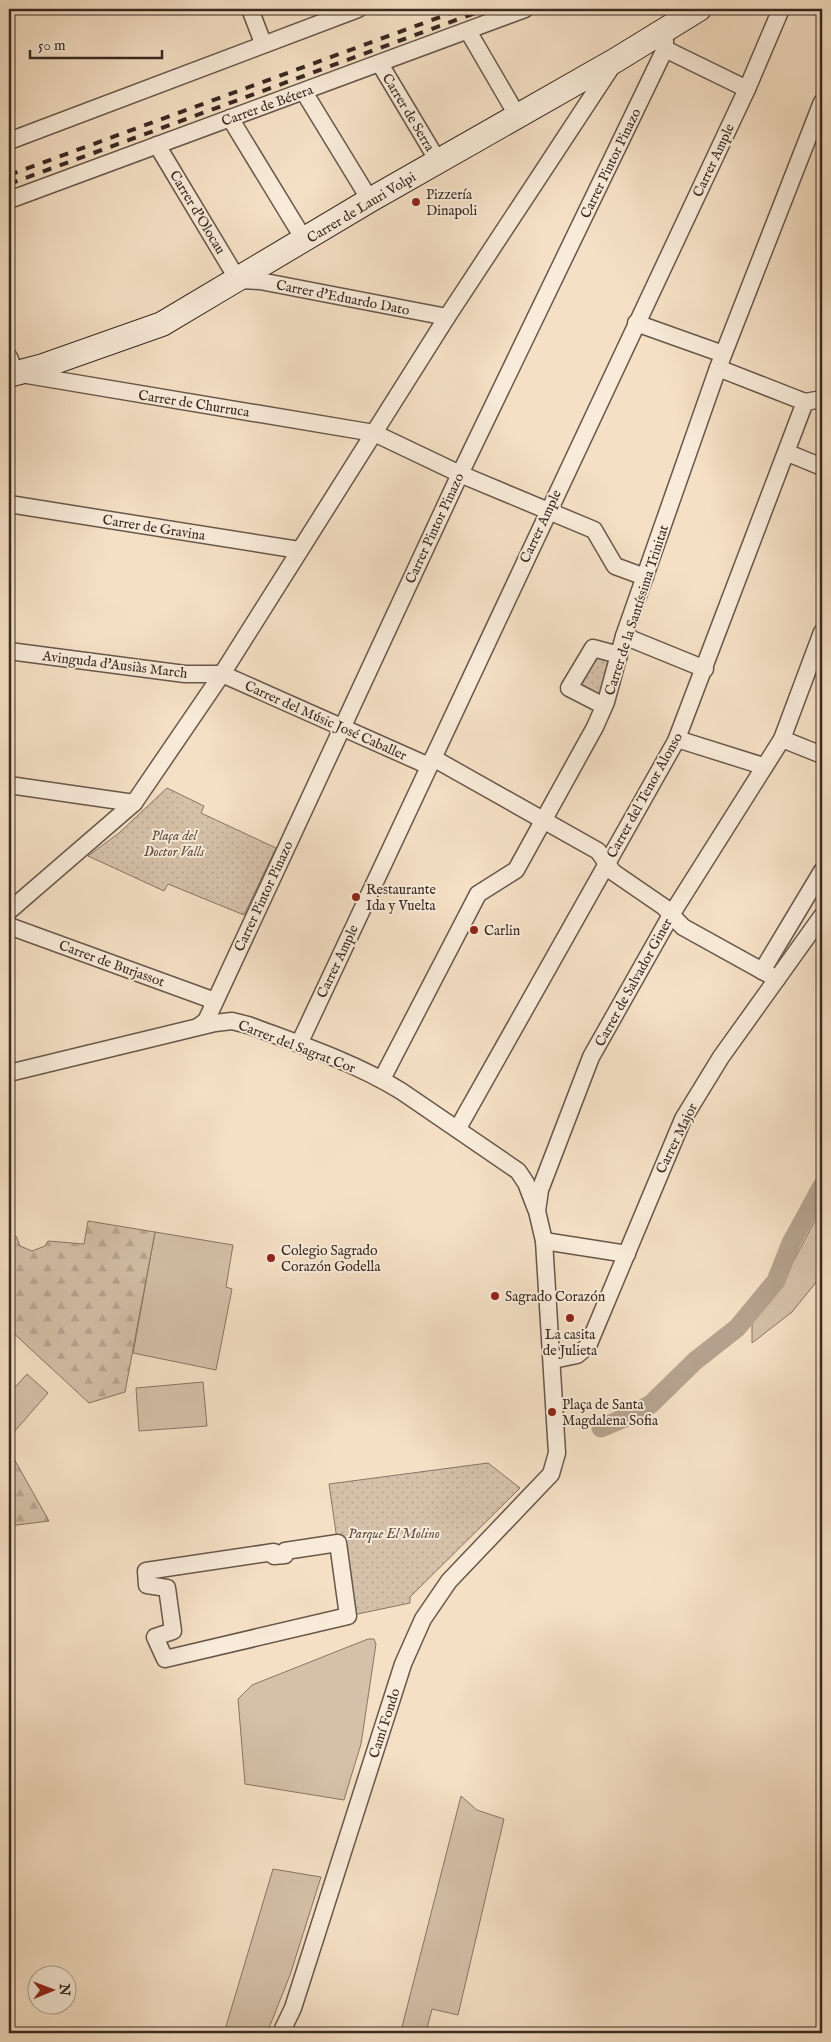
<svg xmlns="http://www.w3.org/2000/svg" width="831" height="2042" viewBox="0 0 831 2042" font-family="'IM FELL English',serif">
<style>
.grass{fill:#d5c1a9;stroke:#877566}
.forest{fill:url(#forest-firs);stroke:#877566}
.park{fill:url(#park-dots);stroke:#877566}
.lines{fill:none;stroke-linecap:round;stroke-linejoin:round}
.canal{stroke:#b5a28e;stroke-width:19}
.street-casing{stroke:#68574b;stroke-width:19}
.secondary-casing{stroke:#392922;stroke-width:26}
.street{stroke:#f8ebd9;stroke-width:16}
.secondary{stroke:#f8ebd9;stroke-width:24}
.rail{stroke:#392922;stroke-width:4;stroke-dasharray:9 9;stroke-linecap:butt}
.poi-dot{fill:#8f2418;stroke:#f8ebd9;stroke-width:2}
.labels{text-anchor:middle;stroke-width:4;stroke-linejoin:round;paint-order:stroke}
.street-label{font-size:14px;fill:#392922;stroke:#f8ebd9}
.poi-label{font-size:14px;fill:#392922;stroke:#f8ebd9;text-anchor:start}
.park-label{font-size:14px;font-style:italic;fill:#604f44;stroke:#f8ebd9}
</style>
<defs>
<pattern id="forest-firs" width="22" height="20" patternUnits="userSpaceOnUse" patternTransform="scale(1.25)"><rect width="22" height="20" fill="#d5c1a9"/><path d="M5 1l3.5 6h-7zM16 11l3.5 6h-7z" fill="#b8a691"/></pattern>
<pattern id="park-dots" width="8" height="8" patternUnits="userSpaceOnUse" patternTransform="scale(1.25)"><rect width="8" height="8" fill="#d5c1a9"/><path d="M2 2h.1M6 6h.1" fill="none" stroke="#b8a691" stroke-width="1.8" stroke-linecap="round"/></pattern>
</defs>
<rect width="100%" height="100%" fill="#f5e0c5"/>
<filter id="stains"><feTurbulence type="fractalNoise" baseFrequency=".004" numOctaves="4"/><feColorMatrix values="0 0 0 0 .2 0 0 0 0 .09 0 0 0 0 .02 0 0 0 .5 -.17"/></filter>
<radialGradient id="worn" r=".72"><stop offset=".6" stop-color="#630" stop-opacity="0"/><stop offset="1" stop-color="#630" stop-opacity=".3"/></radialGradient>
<g class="grass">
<polygon points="822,1207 822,1275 792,1312 752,1343 752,1320 782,1283"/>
<polygon points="155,1232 233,1245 226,1287 232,1289 216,1370 133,1353"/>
<polygon points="27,1374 48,1393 14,1432 9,1428 9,1394"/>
<polygon points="203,1382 207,1426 139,1431 136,1388"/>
<polygon points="368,1639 374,1639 376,1644 361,1744 344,1800 245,1784 238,1699 252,1685"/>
<polygon points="461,1796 477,1810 504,1819 458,2015 432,2009 426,2032 402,2027"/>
<polygon points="273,1869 321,1877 290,1975 267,2033 224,2033"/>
</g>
<g class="forest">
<polygon points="88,1221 155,1232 125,1392 89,1403 9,1329 9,1241 16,1236 20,1246 32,1251 45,1246 48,1241 84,1244"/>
<polygon points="9,1450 49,1521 9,1526"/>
</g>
<g class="park">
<polygon points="596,650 614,659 600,708 570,691"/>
<polygon points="167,788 204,806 201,813 276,848 244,915 168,884 164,891 88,856 119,833"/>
<polygon points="488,1463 520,1488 410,1597 410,1603 348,1616 329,1484"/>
</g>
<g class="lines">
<polyline class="canal" points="601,1428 636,1413 651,1404 695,1361 737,1328 776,1281 791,1243 822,1186"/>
<defs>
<g id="street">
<polyline points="250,9 263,43"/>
<polyline points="468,31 517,115"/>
<polyline points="665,49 747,89"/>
<polyline points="380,64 438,161"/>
<polyline points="304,92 370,200"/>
<polyline points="230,118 305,241"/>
<polyline points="9,141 358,9"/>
<polyline points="157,145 238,280 260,281 447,317"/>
<polyline points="9,200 525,9"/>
<polyline points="636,323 723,354"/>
<polyline points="9,357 15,373 374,433 460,474 594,530 615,566 645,577"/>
<polyline points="718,368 805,402"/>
<polyline points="788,453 822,467"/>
<polyline points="9,504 299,550"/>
<polyline points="624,636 705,669"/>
<polyline points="9,651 185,674 222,674 429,766"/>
<polyline points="604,706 569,688 593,648 619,655"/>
<polyline points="677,739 763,766"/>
<polyline points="782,739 822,755"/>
<polyline points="433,758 598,851 613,872 664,907 683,927 777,979"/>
<polyline points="9,785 134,803"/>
<polyline points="9,911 134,803 222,674 447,317 614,63"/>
<polyline points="9,926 215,1001"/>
<polyline points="762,971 822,871"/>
<polyline points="199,1026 206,1021 460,474 665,49 665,30"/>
<polyline points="299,1044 747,89 781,9"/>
<path d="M9,1073L215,1023L232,1021L248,1025C299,1044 354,1062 401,1091L518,1171L526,1183L536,1209"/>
<polyline points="382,1079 478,894 516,870 595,727 606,702 624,636 718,368 822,102"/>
<polyline points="458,1128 676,741 805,402 822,399"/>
<polyline points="544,1241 627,1254"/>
<polyline points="553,1360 577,1355 588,1346 683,1119 721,1057 822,916"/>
<polygon points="338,1543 348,1616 165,1659 155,1637 173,1631 167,1588 147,1585 146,1571 274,1552 274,1556 285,1555 285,1551"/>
<polyline points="281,2033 293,2008 403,1664 423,1619 449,1581 551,1474 557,1453 544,1241 537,1211 540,1190 591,1057 671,915 782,739 822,632"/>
</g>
<polyline id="secondary" points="9,375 43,366 162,324 370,200 616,60 699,9"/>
</defs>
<use href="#street" class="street-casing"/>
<use href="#secondary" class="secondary-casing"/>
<use href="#street" class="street"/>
<use href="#secondary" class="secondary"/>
<g class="rail">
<polyline points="9,175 462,9"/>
<polyline points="9,184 486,9"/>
</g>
</g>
<g class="poi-dot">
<circle cx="416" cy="202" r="5"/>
<circle cx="356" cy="897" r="5"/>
<circle cx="474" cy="930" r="5"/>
<circle cx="271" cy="1258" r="5"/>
<circle cx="495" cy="1296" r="5"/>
<circle cx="570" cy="1318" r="5"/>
<circle cx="552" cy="1412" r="5"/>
</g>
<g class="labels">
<g class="street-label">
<text transform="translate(267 105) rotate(-20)" y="5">Carrer de Bétera</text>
<text transform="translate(409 112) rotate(59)" y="5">Carrer de Serra</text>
<text transform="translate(713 160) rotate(-65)" y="5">Carrer Ample</text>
<text transform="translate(610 163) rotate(-64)" y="5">Carrer Pintor Pinazo</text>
<text transform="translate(361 207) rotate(-31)" y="5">Carrer de Lauri Volpi</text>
<text transform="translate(198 212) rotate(59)" y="5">Carrer d'Olocau</text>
<text transform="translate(343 297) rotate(11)" y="5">Carrer d'Eduardo Dato</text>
<text transform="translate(194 403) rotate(9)" y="5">Carrer de Churruca</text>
<text transform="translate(540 526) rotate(-65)" y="5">Carrer Ample</text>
<text transform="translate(154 527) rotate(9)" y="5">Carrer de Gravina</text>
<text transform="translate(434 528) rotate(-65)" y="5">Carrer Pintor Pinazo</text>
<text transform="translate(636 610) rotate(-72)" y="5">Carrer de la Santíssima Trinitat</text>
<text transform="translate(115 664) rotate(7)" y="5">Avinguda d'Ausiàs March</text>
<text transform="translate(326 720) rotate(24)" y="5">Carrer del Músic José Caballer</text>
<text transform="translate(644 795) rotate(-61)" y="5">Carrer del Tenor Alonso</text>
<text transform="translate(263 896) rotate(-65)" y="5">Carrer Pintor Pinazo</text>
<text transform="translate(337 961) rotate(-65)" y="5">Carrer Ample</text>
<text transform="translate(112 963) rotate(20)" y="5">Carrer de Burjassot</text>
<text transform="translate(633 982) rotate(-61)" y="5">Carrer de Salvador Giner</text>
<text transform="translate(297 1046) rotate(21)" y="5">Carrer del Sagrat Cor</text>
<text transform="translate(676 1138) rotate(-64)" y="5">Carrer Major</text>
<text transform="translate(384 1723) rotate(-72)" y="5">Camí Fondo</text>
</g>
<g class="poi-label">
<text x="426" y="199">Pizzería<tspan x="426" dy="16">Dinapoli</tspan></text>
<text x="366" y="894">Restaurante<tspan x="366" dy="16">Ida y Vuelta</tspan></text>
<text x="484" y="935">Carlin</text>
<text x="281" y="1255">Colegio Sagrado<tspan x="281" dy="16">Corazón Godella</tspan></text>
<text x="505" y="1301">Sagrado Corazón</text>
<text x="570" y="1339" text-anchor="middle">La casita<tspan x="570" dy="16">de Julieta</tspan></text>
<text x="562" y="1409">Plaça de Santa<tspan x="562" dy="16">Magdalena Sofia</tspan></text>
</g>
<g class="park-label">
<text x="174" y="840">Plaça del<tspan x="174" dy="16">Doctor Valls</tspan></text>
<text x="394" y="1538">Parque El Molino</text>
</g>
</g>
<rect width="831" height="2042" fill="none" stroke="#f5e0c5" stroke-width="30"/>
<rect x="10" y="10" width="811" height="2022" fill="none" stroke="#392922" stroke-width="2.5"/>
<rect x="15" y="15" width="801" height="2012" fill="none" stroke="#392922"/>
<g transform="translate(52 1990) rotate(89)"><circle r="24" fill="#f8ebd9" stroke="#ac9d90"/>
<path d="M0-4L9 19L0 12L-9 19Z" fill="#8f2418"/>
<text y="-8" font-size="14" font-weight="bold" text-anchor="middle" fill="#392922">N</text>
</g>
<path d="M30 50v8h132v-8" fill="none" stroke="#392922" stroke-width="2.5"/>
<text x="38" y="50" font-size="15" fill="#392922" stroke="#f8ebd9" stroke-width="4" paint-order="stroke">50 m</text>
<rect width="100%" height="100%" filter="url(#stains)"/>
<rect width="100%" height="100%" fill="url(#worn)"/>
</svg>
